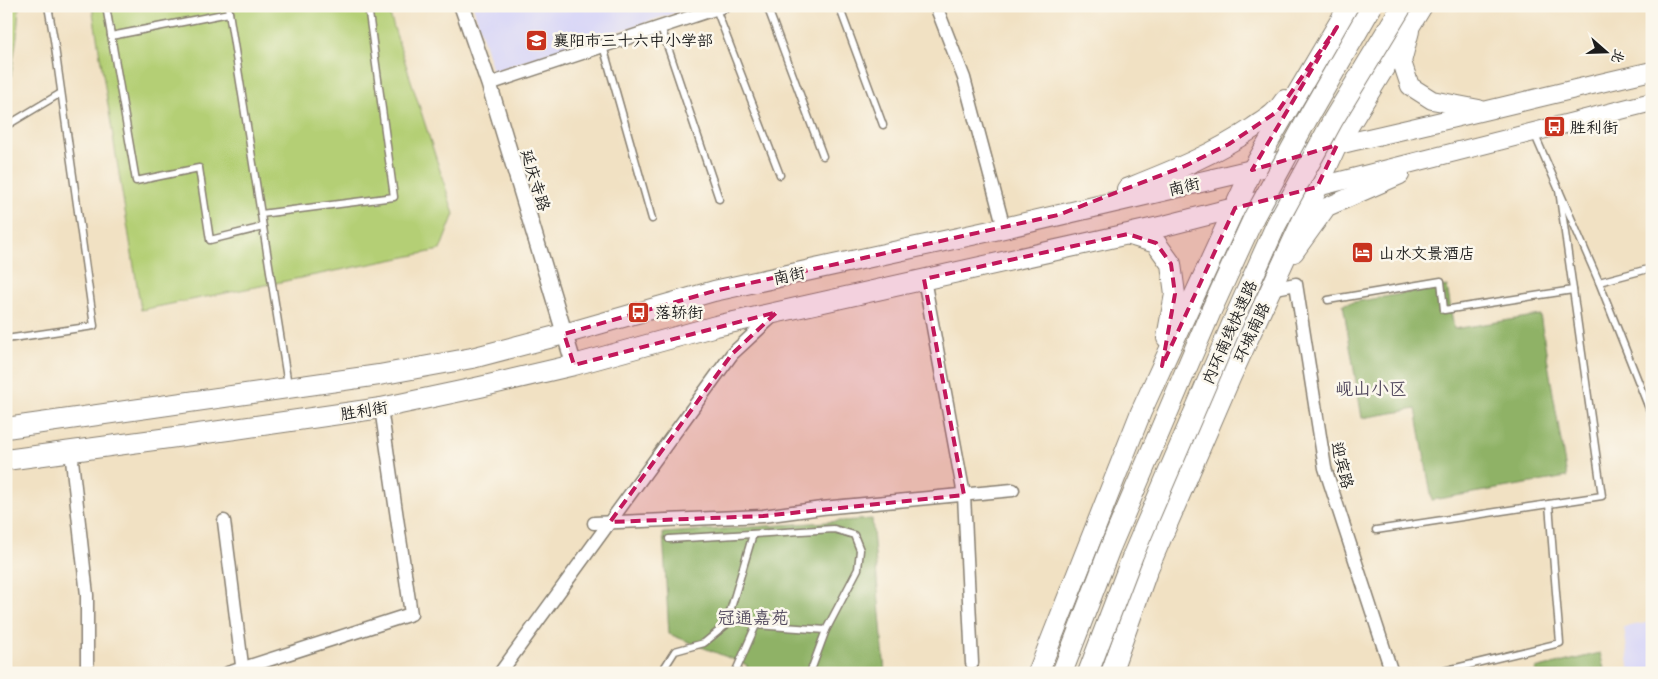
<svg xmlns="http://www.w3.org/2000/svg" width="1658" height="679" viewBox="0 0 1658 679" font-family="Itim,'LXGW WenKai TC',sans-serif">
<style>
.built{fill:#d9d7f7}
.green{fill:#b4cf75;stroke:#687648}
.forest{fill:#8fb266;stroke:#566741}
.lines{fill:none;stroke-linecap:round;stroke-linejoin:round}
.service-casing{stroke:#867e70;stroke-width:9}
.minor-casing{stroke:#867e70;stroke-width:15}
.tertiary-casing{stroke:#867e70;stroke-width:18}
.secondary-casing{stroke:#867e70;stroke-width:20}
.trunk-casing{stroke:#867e70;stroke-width:22}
.service{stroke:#fff;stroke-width:6}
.minor{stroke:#fff;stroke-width:12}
.tertiary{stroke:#fff;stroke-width:15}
.secondary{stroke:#fff;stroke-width:18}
.trunk{stroke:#fff;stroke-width:20}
.trunk-bridge-casing{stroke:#867e70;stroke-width:22;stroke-linecap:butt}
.trunk-bridge{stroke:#fff;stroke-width:20}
.marked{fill:#c2185b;fill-opacity:0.2;stroke:#c2185b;stroke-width:4;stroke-dasharray:10 6;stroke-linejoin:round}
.labels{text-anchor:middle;stroke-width:5;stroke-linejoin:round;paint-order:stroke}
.poi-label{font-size:16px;fill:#1c1c1c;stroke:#fbf7ec;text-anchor:start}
.street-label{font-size:16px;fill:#1c1c1c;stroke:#fbf7ec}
.neighbourhood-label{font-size:18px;fill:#574e62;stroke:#fbf7ec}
</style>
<rect width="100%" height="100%" fill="#fbf7ec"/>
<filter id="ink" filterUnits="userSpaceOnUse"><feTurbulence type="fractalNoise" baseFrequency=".02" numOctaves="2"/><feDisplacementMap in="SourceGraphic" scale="10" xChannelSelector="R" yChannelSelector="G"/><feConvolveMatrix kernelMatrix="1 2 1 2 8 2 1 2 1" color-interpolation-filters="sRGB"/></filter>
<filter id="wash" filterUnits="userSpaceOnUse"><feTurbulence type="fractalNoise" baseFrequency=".0096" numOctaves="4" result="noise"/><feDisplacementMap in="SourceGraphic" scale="20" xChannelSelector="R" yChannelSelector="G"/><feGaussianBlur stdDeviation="1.12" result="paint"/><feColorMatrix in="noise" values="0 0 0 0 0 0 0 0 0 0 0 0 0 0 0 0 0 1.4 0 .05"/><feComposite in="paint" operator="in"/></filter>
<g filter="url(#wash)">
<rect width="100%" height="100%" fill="#f1e1c3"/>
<g class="built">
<polygon points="473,6 687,6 688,9 493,71"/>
<polygon points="1652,622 1652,673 1630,673 1624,627"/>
</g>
<g class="green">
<polygon points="6,6 19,6 17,36 6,108"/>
<polygon points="92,6 387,6 454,214 440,250 141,310"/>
</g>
<g class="forest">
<polygon points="1447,286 1454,329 1540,315 1567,477 1432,500 1416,409 1362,418 1343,304"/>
<polygon points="872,519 885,673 746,673 747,665 669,634 663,533"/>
<polygon points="1600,653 1605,673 1536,673 1535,669"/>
</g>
</g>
<g filter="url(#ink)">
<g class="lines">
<defs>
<g id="service">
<polyline points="106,6 136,181 199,168 210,240 263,227"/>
<polyline points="228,6 288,385"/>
<polyline points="767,6 823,156"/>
<polyline points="839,6 883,125"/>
<polyline points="716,9 780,175"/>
<polyline points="661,27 719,199"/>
<polyline points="111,36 229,13"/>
<polyline points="603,46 652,219"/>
<polyline points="6,126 61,93"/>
<polyline points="1534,133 1599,282 1652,416"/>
<polyline points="261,214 394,197 368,6"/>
<polyline points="1599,282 1652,268"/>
<polyline points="1328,300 1441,281 1444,310 1573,290"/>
<polyline points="6,339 94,326 54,40 48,6"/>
<polyline points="1376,530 1602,496 1559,190"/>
<polyline points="669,539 834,529 854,535 860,550 858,569 826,630 810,673"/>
<polyline points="661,673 675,651 704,643 726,625 753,534"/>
<polyline points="735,673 756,625 826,630"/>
<polyline points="1435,673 1560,643 1549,504"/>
</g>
<g id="minor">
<polyline points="936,6 964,78 1004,228"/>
<polyline points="489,84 724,6"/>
<polyline points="924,279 964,495 972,663"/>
<polyline points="1271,289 1296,284 1325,468 1392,673"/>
<polyline points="71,451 87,595 87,673"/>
<polyline points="224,521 243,673"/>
<polyline points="594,523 763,516 822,508 1013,490"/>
<polyline points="228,673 411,614 381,408"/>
<polyline points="500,673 732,354 775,314"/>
</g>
<polyline id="tertiary" points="462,6 489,84 574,365"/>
<g id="secondary">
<polyline points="1410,31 1402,62 1410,86 1432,100 1479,109"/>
<path d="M1337,145C1442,122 1547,95 1652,71"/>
<polyline points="1317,187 1652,102"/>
<polyline points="1294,253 1327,207 1400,175"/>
</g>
<g id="trunk">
<path d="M1127,189C1172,171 1213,155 1253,128C1266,119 1277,113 1285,100"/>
<polyline points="1130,235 1156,243 1171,264 1175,294 1167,338"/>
<polyline points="6,428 379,375 472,358 564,334 714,291 1004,228 1252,170 1337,145"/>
<polyline points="6,460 235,429 381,408 480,387 574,365 716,326 1164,226 1317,187"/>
<polyline points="1038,673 1141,412 1252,170 1349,6"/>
<polyline points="1111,673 1147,571 1231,376 1337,145 1422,6"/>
</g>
</defs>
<use href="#service" class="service-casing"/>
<use href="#minor" class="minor-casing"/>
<use href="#tertiary" class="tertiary-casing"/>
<use href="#secondary" class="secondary-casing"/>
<use href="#trunk" class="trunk-casing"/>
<use href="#service" class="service"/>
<use href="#minor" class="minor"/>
<use href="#tertiary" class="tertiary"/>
<use href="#secondary" class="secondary"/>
<use href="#trunk" class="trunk"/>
<defs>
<g id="trunk-bridge">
<polyline points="1062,673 1110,548 1211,311 1254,217 1310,114 1372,6"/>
<polyline points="1088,673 1133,555 1235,317 1276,225 1333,120 1402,6"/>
</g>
</defs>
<use href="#trunk-bridge" class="trunk-bridge-casing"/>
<use href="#trunk-bridge" class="trunk-bridge"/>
</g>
</g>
<path class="marked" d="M1337,27L1252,170L1337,145L1317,187L1235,208L1162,366L1175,294L1171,264L1156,243L1128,234L924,279L964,495L763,516L610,522L732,354L777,312L574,365L564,334L714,291L1058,215L1185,166L1229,144L1278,111Z"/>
<defs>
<symbol id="school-square" viewBox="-11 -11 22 22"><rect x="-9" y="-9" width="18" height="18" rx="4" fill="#c8321e" stroke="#fbf7ec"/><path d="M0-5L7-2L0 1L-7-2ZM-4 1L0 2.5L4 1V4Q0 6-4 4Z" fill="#fff"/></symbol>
<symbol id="bus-square" viewBox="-11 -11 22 22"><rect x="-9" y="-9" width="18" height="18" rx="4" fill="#c8321e" stroke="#fbf7ec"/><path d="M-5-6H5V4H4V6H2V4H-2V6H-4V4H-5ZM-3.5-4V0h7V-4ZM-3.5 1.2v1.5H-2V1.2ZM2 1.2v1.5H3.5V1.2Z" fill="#fff"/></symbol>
<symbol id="hotel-square" viewBox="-11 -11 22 22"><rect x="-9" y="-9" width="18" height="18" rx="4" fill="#c8321e" stroke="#fbf7ec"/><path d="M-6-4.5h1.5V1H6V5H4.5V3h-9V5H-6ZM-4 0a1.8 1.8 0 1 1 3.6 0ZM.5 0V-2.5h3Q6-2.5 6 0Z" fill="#fff"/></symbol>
</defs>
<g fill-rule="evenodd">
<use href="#school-square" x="524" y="28" width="25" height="25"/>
<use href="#bus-square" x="1542" y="114" width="25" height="25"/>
<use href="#hotel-square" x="1350" y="240" width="25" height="25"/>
<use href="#bus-square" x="626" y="300" width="25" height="25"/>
</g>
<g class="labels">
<g class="poi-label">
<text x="553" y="46">襄阳市三十六中小学部</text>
<text x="1570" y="133">胜利街</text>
<text x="1379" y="259">山水文景酒店</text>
<text x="655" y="318">落轿街</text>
</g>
<g class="street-label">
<text transform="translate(536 180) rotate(73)" y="6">延庆寺路</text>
<text transform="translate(1184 186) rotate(-13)" y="6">南街</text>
<text transform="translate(789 275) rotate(-12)" y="6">南街</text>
<text transform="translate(1229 332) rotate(-66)" y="6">内环南线快速路</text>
<text transform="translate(1251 332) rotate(-65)" y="6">环城南路</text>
<text transform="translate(364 410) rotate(-9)" y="6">胜利街</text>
<text transform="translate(1343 465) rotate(76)" y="6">迎宾路</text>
</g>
<g class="neighbourhood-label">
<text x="1371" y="395">岘山小区</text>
<text x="753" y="624">冠通嘉苑</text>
</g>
</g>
<rect width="1658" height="679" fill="none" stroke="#fbf7ec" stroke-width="25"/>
<g transform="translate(1606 52) rotate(110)" stroke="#fbf7ec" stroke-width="4" paint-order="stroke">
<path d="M0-4L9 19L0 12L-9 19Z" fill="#1c1c1c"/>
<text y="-8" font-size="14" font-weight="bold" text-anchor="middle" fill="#1c1c1c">北</text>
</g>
</svg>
